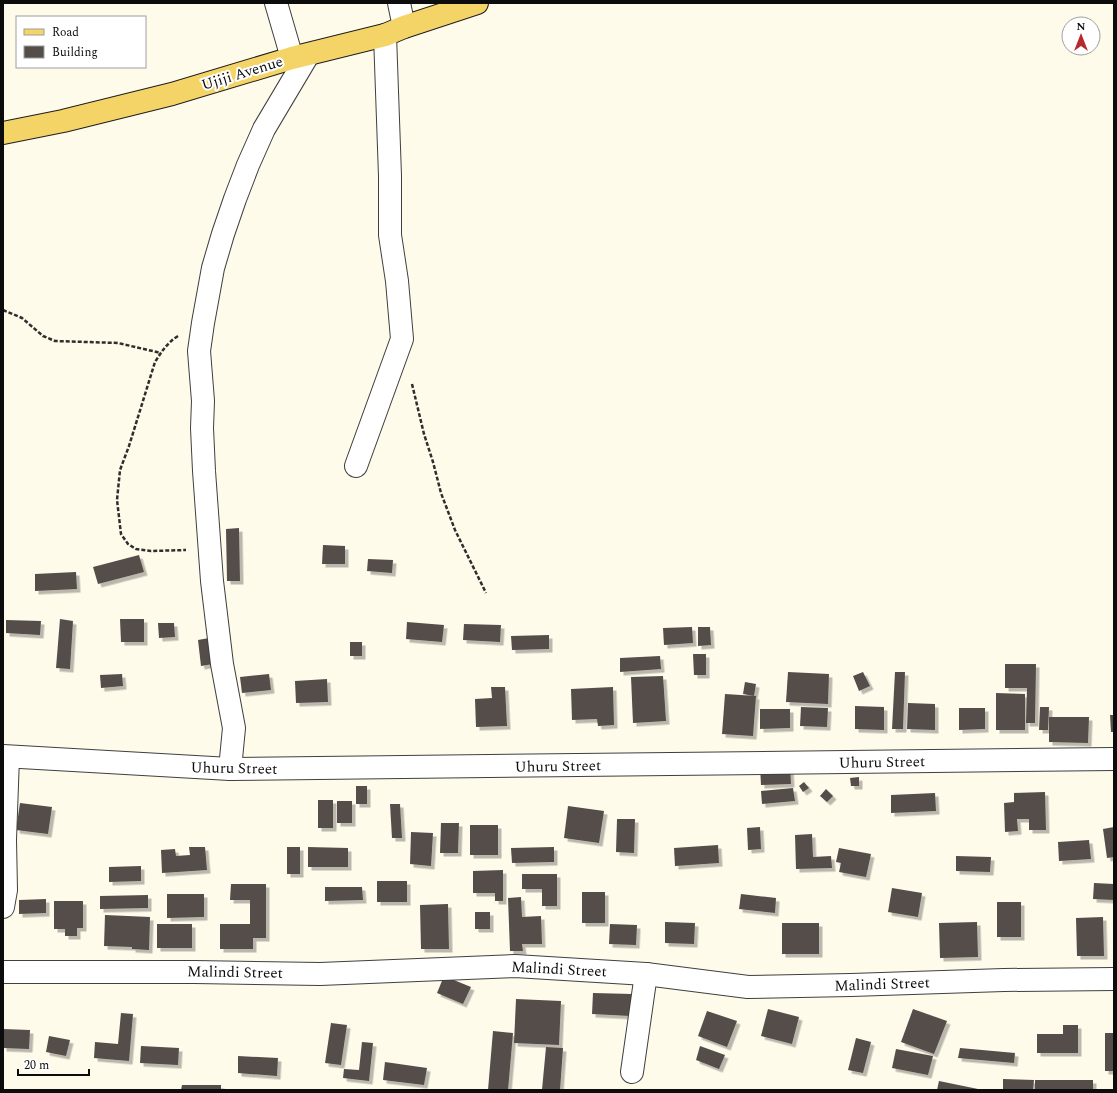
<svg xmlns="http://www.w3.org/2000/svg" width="1117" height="1093" viewBox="0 0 1117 1093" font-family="Spectral,serif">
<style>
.building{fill:#544d49;filter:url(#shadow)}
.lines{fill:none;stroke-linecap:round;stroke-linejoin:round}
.minor-casing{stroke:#3f3f3f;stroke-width:24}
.major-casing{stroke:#1d1d1d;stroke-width:24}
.path{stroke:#2e2e2e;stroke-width:2.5;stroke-dasharray:4 2;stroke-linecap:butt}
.minor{stroke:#fff;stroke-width:22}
.major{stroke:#f4d466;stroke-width:22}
.labels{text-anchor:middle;stroke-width:4;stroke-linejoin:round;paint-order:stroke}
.street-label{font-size:15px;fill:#0c0c0c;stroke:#fff}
</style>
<defs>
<filter id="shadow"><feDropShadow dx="3.5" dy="3.5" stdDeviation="0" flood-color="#0004"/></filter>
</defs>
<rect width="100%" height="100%" fill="#fefbeb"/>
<g class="building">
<polygon points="239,528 240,581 227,581 226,529"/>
<polygon points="323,545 345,546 345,564 322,564"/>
<polygon points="139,555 144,572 98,584 93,567"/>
<polygon points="368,559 393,560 392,573 367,571"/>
<polygon points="76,572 77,589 35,591 35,574"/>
<polygon points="60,619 73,621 70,669 56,668"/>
<polygon points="120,619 144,619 144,642 121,642"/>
<polygon points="6,620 41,621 40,635 6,633"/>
<polygon points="407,622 444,625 442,642 406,639"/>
<polygon points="158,623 174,623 175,637 159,638"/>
<polygon points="464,624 501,625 500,642 463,640"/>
<polygon points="692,627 693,643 664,645 663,628"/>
<polygon points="698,627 710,627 711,645 698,646"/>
<polygon points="549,635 549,649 512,650 511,636"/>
<polygon points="209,638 213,664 201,666 198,640"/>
<rect x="350" y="642" width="12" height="14"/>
<polygon points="693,654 706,654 706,675 694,675"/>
<polygon points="660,656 661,669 620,672 620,658"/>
<polygon points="1005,664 1036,664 1035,723 1026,723 1027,688 1005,688"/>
<polygon points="788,672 829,674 828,704 786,702"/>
<polygon points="863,672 870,686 859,691 853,676"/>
<polygon points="895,672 905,672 903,729 892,729"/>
<polygon points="122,674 123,686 101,688 100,675"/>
<polygon points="269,674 271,690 242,693 240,677"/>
<polygon points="663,676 666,721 633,723 631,677"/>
<polygon points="327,679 328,702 296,703 295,681"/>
<polygon points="745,682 756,684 754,696 743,694"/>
<polygon points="491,687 505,687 507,726 476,727 475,699 492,698"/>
<polygon points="613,687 614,725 598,726 597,719 572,720 571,689"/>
<polygon points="996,693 1025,694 1025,730 996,730"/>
<polygon points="725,694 756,696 753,736 722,734"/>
<polygon points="908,703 935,704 935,730 907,729"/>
<polygon points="855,706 884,707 884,730 855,729"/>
<polygon points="801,707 828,708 827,727 800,726"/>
<polygon points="1040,707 1049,707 1048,730 1039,730"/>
<polygon points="959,708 985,708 985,729 959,730"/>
<polygon points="760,709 790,709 790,728 760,729"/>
<polygon points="1110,715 1114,715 1114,732 1111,732"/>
<polygon points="1049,717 1089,717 1088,743 1049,742"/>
<polygon points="790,764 791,784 761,785 760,766"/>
<polygon points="859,777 859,786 851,786 850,778"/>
<polygon points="804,782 809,788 803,792 799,786"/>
<rect x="356" y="786" width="11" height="18"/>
<polygon points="793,788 795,801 762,804 761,791"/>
<polygon points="826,789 833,796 827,802 820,796"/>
<polygon points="1045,792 1046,830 1029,830 1029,819 1017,819 1018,831 1005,832 1004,803 1014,802 1014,793"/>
<polygon points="935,793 936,811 891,813 891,795"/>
<rect x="318" y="800" width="15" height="28"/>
<rect x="337" y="801" width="15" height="22"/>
<polygon points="20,803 52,807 48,834 16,830"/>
<polygon points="390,804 400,804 402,838 392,838"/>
<polygon points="568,806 604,811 599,843 564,838"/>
<polygon points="617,819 635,819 634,853 616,852"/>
<polygon points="441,823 459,823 458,853 440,853"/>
<rect x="470" y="825" width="28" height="30"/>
<polygon points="760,827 761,849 748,850 747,828"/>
<polygon points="1114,827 1114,857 1107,858 1103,829"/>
<polygon points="411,832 433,833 431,866 410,864"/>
<polygon points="812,834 813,857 831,856 832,868 796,869 795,835"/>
<polygon points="1089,840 1091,859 1059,861 1058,842"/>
<polygon points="718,845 719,863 675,866 674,848"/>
<polygon points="189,847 205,847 207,870 162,873 161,850 175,849 176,856 190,855"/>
<rect x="287" y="847" width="13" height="27"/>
<polygon points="308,847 348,848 348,867 308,867"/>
<polygon points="554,847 554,862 512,863 511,848"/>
<polygon points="839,848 871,854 866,877 839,872 841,863 836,862"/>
<polygon points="956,856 991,857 990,872 956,871"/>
<polygon points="141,866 141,881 109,882 109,867"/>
<polygon points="503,870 503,901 495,901 495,893 473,893 473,871"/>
<polygon points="522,874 557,874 557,906 542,906 542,889 522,889"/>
<rect x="377" y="881" width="30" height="21"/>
<polygon points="1094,883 1114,884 1114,900 1093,899"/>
<polygon points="231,884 266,884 266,938 253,938 253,949 220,949 220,924 250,924 250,900 230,900"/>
<polygon points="325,887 362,887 363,900 325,901"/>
<polygon points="892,888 922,893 918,917 888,912"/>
<rect x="582" y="892" width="23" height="31"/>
<polygon points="167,894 204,894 204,917 167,918"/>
<polygon points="741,894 776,898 775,913 739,909"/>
<polygon points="148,895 148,908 100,909 100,896"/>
<polygon points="521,897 522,917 541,916 542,944 522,944 523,951 510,951 508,898"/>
<polygon points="46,899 46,913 19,914 19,900"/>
<polygon points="54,901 83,901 83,928 77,928 77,936 65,936 65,929 54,929"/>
<rect x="997" y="902" width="24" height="35"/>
<polygon points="448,904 449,949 421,949 420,905"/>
<rect x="475" y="912" width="15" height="17"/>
<polygon points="105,915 150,917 149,950 132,949 132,947 104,946"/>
<polygon points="1103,917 1104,956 1077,956 1076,918"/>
<polygon points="665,922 695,923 694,944 665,943"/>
<polygon points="977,922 978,957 940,958 939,923"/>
<rect x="782" y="923" width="37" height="31"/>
<rect x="157" y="924" width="35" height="24"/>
<polygon points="610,924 637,925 636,945 609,944"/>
<polygon points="444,976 471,987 463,1004 437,993"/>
<polygon points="593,993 632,994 631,1016 592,1014"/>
<polygon points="516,999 561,1001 559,1045 514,1043"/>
<polygon points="768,1009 799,1017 792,1044 761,1036"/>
<polygon points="913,1009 947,1021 934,1054 901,1042"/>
<polygon points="707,1011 737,1021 727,1047 698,1036"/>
<polygon points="121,1013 133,1014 129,1061 94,1058 95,1042 118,1044"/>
<polygon points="331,1023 347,1025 341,1065 325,1063"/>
<polygon points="1063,1025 1078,1025 1078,1053 1037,1053 1037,1034 1063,1034"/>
<polygon points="3,1029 30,1030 29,1049 3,1048"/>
<polygon points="493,1031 513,1033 508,1090 488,1090"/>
<rect x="1105" y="1033" width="9" height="38"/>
<polygon points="49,1036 70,1040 66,1056 46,1052"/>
<polygon points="856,1038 871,1042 863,1073 848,1070"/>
<polygon points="362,1042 373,1043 369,1081 343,1078 344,1069 359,1070"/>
<polygon points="141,1046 179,1048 178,1065 140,1063"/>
<polygon points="700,1046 725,1055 719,1069 696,1060"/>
<polygon points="546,1047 563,1048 560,1090 542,1090"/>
<polygon points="960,1048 1015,1053 1014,1063 958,1058"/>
<polygon points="896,1049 933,1056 928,1075 892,1068"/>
<polygon points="238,1056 278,1058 277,1076 238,1073"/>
<polygon points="385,1062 427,1068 424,1085 383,1080"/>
<polygon points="1003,1079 1034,1080 1033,1090 1003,1090"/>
<rect x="1035" y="1080" width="58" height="10"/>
<polygon points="939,1081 978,1089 978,1090 937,1090"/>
<polygon points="182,1085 221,1085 221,1090 181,1090"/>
</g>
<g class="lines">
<defs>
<g id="minor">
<polyline points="276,3 292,58"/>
<polyline points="399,3 404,27"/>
<polyline points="356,466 402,339 397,281 390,235 390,176 385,35"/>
<polyline points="3,756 230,769 1114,759"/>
<polyline points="230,769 234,728 222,664 212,581 204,471 202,428 203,401 199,351 203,323 213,268 223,234 235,199 248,165 264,129 308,55"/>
<polyline points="3,907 6,890 5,840 8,757"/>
<polyline points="3,972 194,972 320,974 515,966 646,974 748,987 851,985 1004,980 1114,979"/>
<polyline points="632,1072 646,974"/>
</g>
<polyline id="major" points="3,133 63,121 172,94 292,58 385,35 404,27 477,3"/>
</defs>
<use href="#minor" class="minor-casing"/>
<use href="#major" class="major-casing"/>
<g class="path">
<polyline points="3,310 22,318 43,336 55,341 118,343 161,353"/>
<path d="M178,336C167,343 162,351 155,362L129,446L120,470L117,500L121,534L128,544L136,549L151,551L186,550"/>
<polyline points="412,384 424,434 433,462 441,493 455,530 486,593"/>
</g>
<use href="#minor" class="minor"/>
<use href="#major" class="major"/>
</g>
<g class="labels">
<g class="street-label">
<text transform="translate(242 73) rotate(-17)" y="5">Ujiji Avenue</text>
<text transform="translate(882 762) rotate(-1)" y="5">Uhuru Street</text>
<text transform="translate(558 766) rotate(-1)" y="5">Uhuru Street</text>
<text transform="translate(234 768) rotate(1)" y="5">Uhuru Street</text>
<text transform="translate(559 969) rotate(3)" y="5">Malindi Street</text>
<text transform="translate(235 972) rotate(1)" y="5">Malindi Street</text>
<text transform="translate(882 984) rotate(-2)" y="5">Malindi Street</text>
</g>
</g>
<rect width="1117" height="1093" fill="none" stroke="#0c0c0c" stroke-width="8"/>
<rect x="16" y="16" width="130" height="52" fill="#ffffff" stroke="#9e9e9e"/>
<rect x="24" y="29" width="20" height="6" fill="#f4d466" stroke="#9e9e9e"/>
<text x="52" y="36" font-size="12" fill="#0c0c0c">Road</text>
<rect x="24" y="46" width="20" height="12" fill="#544d49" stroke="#9e9e9e"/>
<text x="52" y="56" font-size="12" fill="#0c0c0c">Building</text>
<g transform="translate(1081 36)"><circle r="19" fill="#ffffff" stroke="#9e9e9e"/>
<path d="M0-3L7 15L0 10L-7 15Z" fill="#b6292d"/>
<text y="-6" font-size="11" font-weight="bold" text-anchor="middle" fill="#0c0c0c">N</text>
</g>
<path d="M18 1069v6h71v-6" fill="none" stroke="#0c0c0c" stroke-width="2"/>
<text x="24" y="1069" font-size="12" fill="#0c0c0c" stroke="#ffffff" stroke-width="3" paint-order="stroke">20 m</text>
</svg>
